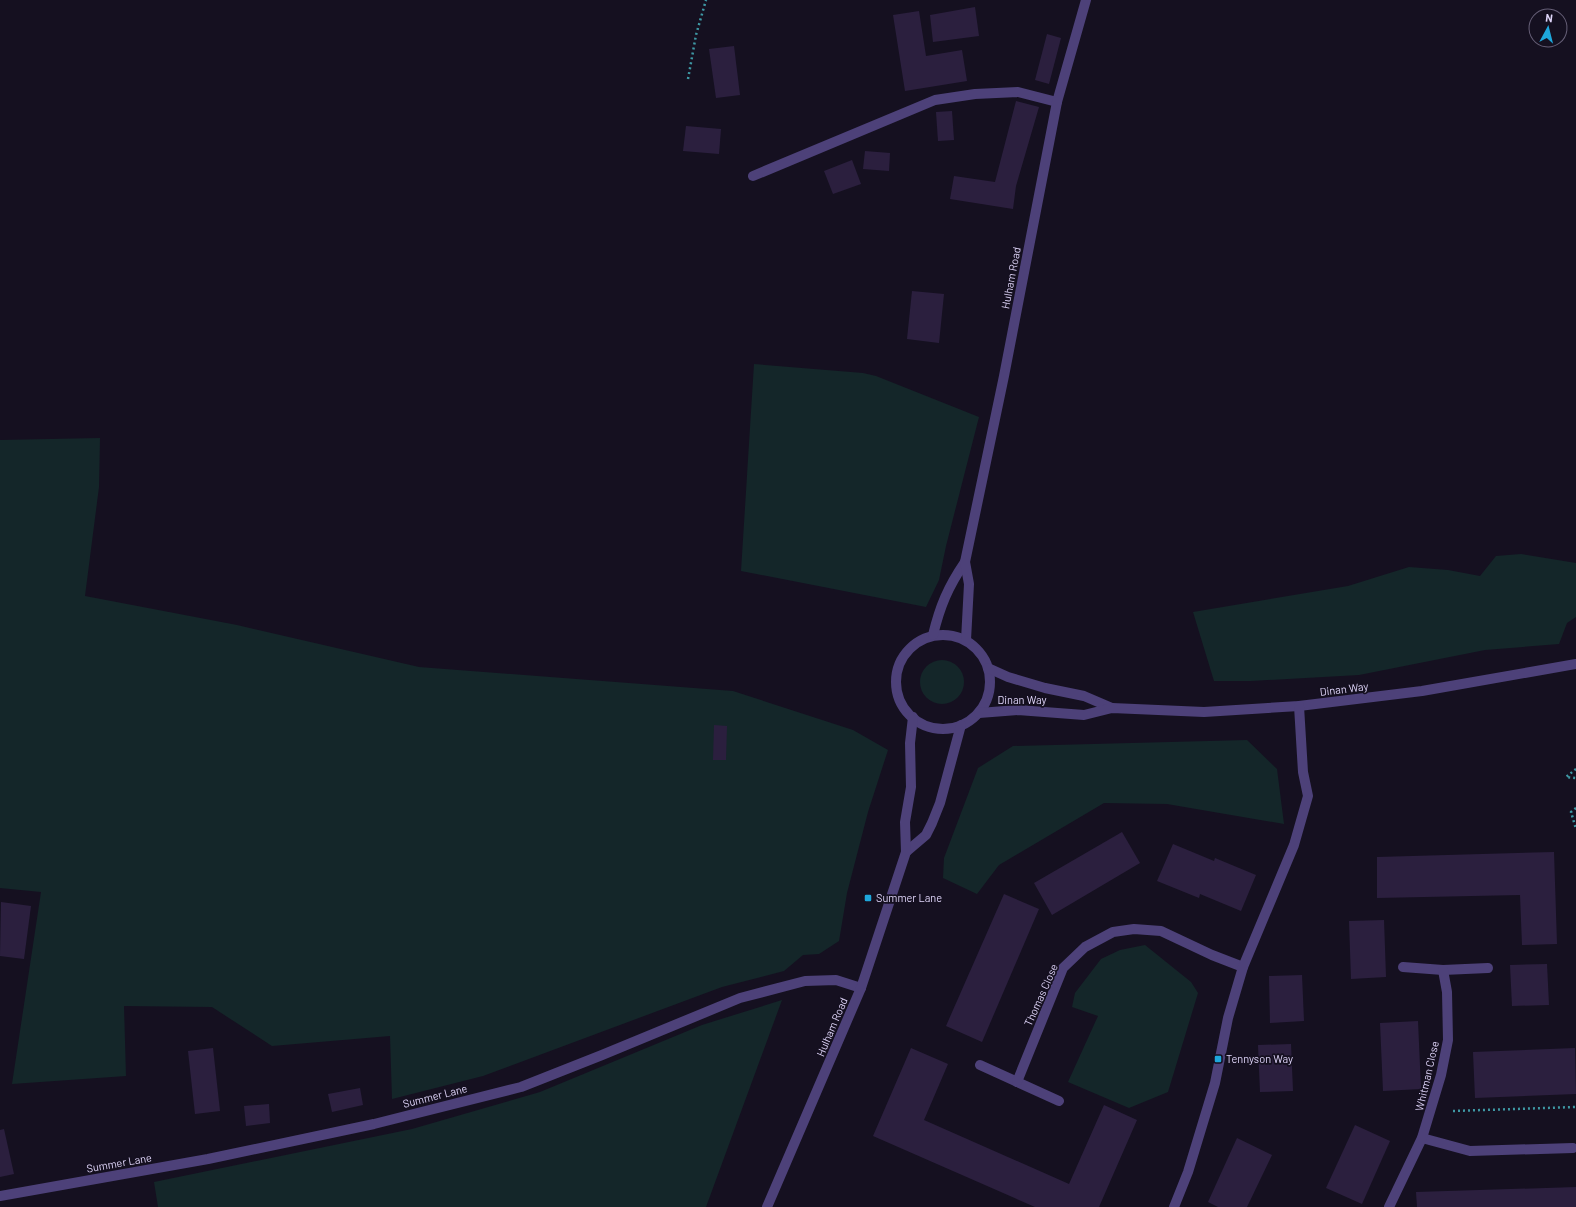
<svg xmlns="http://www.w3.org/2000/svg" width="1576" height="1207" viewBox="0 0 1576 1207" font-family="Barlow,sans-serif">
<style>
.green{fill:#142629}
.building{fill:#2b1f3e}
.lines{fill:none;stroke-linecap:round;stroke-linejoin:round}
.path{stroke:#3e98a4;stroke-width:2.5;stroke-dasharray:2 3;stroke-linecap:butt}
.minor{stroke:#4d4179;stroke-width:10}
.poi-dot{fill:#1ea7db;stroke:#151020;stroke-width:1.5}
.labels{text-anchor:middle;stroke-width:3.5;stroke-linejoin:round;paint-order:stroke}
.street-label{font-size:11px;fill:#dfd5f9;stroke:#151020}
.poi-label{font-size:11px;fill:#dfd5f9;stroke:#151020;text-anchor:start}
</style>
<rect width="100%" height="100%" fill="#151020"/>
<g class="green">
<polygon points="754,364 863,373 876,376 979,417 946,546 939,580 926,607 741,571"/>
<polygon points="100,438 99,487 85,596 237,625 419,667 733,691 853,730 888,750 868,812 847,893 839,941 819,954 803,955 784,971 722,987 483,1076 392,1099 390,1036 272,1046 212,1007 124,1006 126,1076 12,1084 41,892 0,888 0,440"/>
<polygon points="1521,554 1576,563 1576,617 1567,623 1559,644 1485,650 1359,675 1251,681 1214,681 1193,612 1348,586 1409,567 1448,570 1480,576 1496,556"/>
<circle cx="942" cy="682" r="22"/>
<polygon points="1247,740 1277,769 1284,824 1167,804 1104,803 999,865 977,894 943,878 944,858 978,768 1013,746"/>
<polygon points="1145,945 1191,982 1198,993 1168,1092 1129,1108 1068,1082 1098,1016 1072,1007 1075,993 1101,959 1120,950"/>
<polygon points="782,1000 706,1207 158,1207 154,1182 412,1129 540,1092 702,1025"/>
</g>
<g class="building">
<polygon points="975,7 979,36 933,42 930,15"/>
<polygon points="919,11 926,56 962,50 967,81 905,91 893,15"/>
<polygon points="1047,34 1061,38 1049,84 1035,80"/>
<polygon points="734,46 740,95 716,98 709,49"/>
<polygon points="1016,101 1039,107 1016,186 1013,209 950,199 954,176 995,182"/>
<polygon points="952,111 954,140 938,141 936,112"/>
<polygon points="686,126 721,129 719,154 683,151"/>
<polygon points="865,151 890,153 889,171 863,169"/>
<polygon points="852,160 861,184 833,194 824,171"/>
<polygon points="912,291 944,294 939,343 907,339"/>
<polygon points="714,725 727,726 726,760 713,760"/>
<polygon points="1122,832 1140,863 1052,915 1034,883"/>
<polygon points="1173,844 1214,861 1215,858 1256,875 1241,911 1200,894 1199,898 1157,881"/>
<polygon points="1554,852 1557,944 1522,945 1520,895 1377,898 1377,857"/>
<polygon points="1004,894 1039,909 982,1042 946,1026"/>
<polygon points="1,902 31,906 24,959 0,956"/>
<polygon points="1384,920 1386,977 1351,979 1349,921"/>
<polygon points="1547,964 1549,1005 1512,1006 1510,965"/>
<polygon points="1302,975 1304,1021 1270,1023 1269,976"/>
<polygon points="1418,1021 1421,1089 1383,1091 1380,1023"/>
<polygon points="1291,1044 1293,1091 1260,1092 1258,1045"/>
<polygon points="213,1048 220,1111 195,1114 188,1051"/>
<polygon points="911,1048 948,1064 924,1120 1069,1184 1104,1105 1137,1120 1099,1207 1035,1207 873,1136"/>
<polygon points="1575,1048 1576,1094 1475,1098 1473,1052"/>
<polygon points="360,1088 363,1105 332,1112 328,1094"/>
<polygon points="269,1104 270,1123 246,1126 244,1106"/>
<polygon points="1355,1125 1390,1141 1362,1204 1326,1188"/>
<polygon points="4,1129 14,1174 0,1177 0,1130"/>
<polygon points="1237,1138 1272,1155 1247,1207 1218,1207 1208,1202"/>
<polygon points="1576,1187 1576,1207 1417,1207 1416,1192"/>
</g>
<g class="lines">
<g class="path">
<polyline points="688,79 696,35 706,0"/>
<polyline points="1576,769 1566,777 1576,778"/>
<polyline points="1576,808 1571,812 1576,829"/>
<polyline points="1453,1111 1576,1107"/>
</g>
<g class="minor">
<polyline points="753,176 935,100 975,94 1018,92 1057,102"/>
<circle cx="943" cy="682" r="47"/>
<path d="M933,635C940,606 948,587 965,562"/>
<polyline points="966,640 969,584 965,562 1004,376 1057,102 1086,0"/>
<polyline points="988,668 1008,677 1045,688 1084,696 1112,708"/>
<polyline points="979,713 1018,710 1084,715 1112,708 1204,712 1299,706 1422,691 1576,664"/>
<polyline points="906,852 926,835 932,823 940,803 961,725"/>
<polyline points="1403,967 1443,970 1488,968"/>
<polyline points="980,1065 1059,1101"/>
<polyline points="1017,1082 1063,968 1085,947 1113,932 1134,929 1161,931 1212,955 1243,967"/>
<polyline points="1422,1138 1470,1151 1573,1148"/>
<polyline points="0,1196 208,1159 374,1124 521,1087 602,1055 740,998 805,981 836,980 861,988"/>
<polyline points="767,1207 861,988 906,852 905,822 911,787 910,743 913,717"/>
<polyline points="1174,1207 1188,1172 1215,1083 1228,1018 1243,967 1294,845 1308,796 1303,772 1299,706"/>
<polyline points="1389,1207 1422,1138 1441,1075 1448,1040 1447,992 1443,970"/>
</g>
</g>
<g class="poi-dot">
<rect x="864" y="894" width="8" height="8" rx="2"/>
<rect x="1214" y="1055" width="8" height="8" rx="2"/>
</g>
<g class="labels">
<g class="street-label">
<text transform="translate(1011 278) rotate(-79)" y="4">Hulham Road</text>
<text transform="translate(1344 689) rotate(-7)" y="4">Dinan Way</text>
<text x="1022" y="704">Dinan Way</text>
<text transform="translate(1041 995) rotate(-66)" y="4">Thomas Close</text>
<text transform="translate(832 1027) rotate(-67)" y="4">Hulham Road</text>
<text transform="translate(1427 1076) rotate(-77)" y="4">Whitman Close</text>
<text transform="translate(435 1096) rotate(-14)" y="4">Summer Lane</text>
<text transform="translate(119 1163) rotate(-10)" y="4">Summer Lane</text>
</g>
<g class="poi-label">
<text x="876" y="902">Summer Lane</text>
<text x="1226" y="1063">Tennyson Way</text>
</g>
</g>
<g transform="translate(1548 28) rotate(7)"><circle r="19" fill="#151020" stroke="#665f77"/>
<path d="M0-3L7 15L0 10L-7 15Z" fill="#1ea7db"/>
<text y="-6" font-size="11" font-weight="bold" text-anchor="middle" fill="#dfd5f9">N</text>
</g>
</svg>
